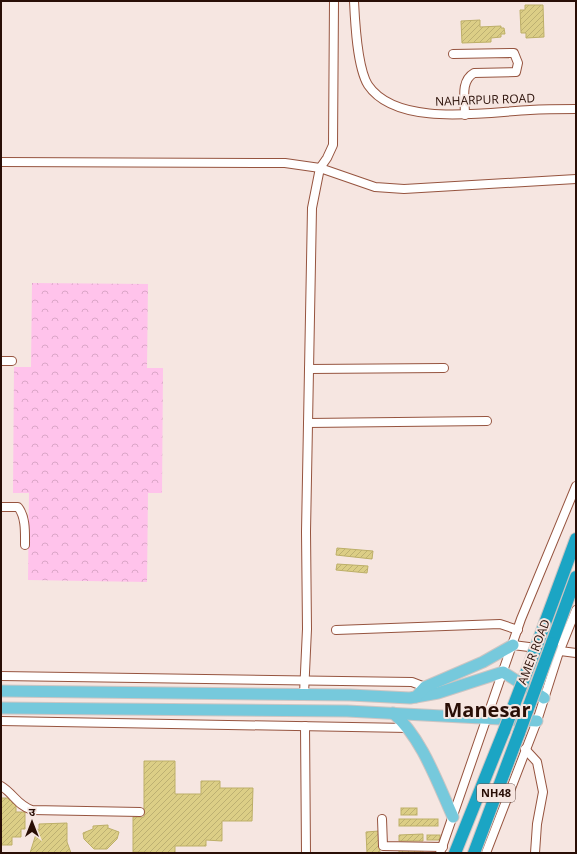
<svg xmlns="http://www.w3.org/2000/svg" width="577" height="854" viewBox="0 0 577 854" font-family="'Open Sans','Noto Sans Devanagari',sans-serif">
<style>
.park{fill:url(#park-crowns)}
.building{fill:url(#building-hatch);stroke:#bdaf68}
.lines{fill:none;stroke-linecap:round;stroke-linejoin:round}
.minor-casing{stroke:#96543f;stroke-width:10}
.major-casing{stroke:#ccc5c3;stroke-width:13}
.highway-casing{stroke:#ccc5c3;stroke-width:14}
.minor{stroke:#fff;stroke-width:8}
.major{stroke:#76c9dc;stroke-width:11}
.highway{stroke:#1ba5c4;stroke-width:12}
.highway-bridge-casing{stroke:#ccc5c3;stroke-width:14;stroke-linecap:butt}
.highway-bridge{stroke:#1ba5c4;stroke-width:12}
.labels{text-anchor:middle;stroke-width:4;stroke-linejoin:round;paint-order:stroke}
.shield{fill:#f6e6e1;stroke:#664f48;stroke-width:1}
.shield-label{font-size:11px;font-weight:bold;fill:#290e06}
.street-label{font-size:12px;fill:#290e06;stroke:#f6e6e1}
.town-label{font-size:20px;font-weight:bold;fill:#290e06;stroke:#f6e6e1}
</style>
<defs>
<pattern id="park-crowns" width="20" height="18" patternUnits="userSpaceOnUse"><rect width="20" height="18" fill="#ffc3eb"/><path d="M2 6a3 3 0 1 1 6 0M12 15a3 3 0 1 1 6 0" fill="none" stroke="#dba6c8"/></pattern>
<pattern id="building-hatch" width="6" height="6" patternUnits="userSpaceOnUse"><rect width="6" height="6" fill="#dcce86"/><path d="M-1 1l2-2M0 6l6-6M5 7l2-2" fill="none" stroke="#bdb072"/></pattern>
</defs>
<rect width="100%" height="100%" fill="#f6e6e1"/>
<polygon class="park" points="32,283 148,284 147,368 163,368 162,493 148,493 147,582 28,580 29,493 13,493 14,367 31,367"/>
<g class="building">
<polygon points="525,5 543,5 544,37 526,38 526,33 521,33 520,10 525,10"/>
<polygon points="480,20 480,27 501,26 501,28 504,28 505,34 501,34 501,37 491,38 491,42 462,43 461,21"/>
<polygon points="337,548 373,551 372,559 336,555"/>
<polygon points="337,564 368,566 367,573 336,570"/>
<polygon points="144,761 175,761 175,794 201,794 201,781 220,781 220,788 253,788 252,821 222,821 222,841 206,840 206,846 175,846 175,853 133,852 133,817 144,817"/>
<polygon points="1,798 9,798 9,800 12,800 12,803 16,803 16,812 25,812 25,829 21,829 21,837 12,837 12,845 1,845"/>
<rect x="401" y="808" width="16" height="7"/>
<rect x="399" y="819" width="39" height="7"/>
<polygon points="67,823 67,842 71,853 30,853 36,834 33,831 35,828 39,830 39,824"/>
<polygon points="108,825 108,828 119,832 117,839 107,849 94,849 84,839 83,833 93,829 93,826"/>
<polygon points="379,831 380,853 367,853 366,832"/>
<polygon points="423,834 423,841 399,841 399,835"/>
<rect x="427" y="835" width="13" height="5"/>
<rect x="399" y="850" width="24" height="3"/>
</g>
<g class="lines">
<defs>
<g id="minor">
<path d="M354,1C355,22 357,67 368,85C397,128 487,112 530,110C546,109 561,109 576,109"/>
<path d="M453,54L514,53L518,63L516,72L474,73C460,81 465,100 465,115"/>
<polyline points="1,162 285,163 320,168 375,187 404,189 576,179"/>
<polyline points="1,361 12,361"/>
<polyline points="309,369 444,368"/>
<polyline points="308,423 487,421"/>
<path d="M1,507H18C26,517 25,533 25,545"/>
<polyline points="336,630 500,624 518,630"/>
<polyline points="513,645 576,653"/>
<polyline points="1,676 412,682 425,687"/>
<polyline points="304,694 307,629 306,532 312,208 320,168 327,158 333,145 334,1"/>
<polyline points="1,721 408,728"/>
<polyline points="305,726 306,853"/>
<polyline points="525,749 537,762 543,792 537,824 535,853"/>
<path d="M1,786C13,793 18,806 32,810L140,812"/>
<polyline points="382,819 383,846 443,847"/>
<polyline points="440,853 521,619 576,486"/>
<polyline points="486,853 537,721 558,655 576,610"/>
</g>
<g id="major">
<polyline points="1,691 350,695 410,698 438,693 503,672 544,698"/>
<polyline points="416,697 425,687 483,662 513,645"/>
<polyline points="1,708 347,711 537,721"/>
<path d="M393,713C421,736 438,784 453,817"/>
</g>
<g id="highway">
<polyline points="538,642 576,539"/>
<polyline points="552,643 576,577"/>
<polyline points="455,853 504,731"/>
<polyline points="474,853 519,733"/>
</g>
</defs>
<use href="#minor" class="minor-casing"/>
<use href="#major" class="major-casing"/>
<use href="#highway" class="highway-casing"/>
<use href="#minor" class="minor"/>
<use href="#major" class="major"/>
<use href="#highway" class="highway"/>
<defs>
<g id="highway-bridge">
<polyline points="504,731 538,642"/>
<polyline points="519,733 552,643"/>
</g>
</defs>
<use href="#highway-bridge" class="highway-bridge-casing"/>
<use href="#highway-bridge" class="highway-bridge"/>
</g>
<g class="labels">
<rect class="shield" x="477" y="784" width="38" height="18" rx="3"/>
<g class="shield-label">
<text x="496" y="797">NH48</text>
</g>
<g class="street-label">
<text transform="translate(485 100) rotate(-2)" y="4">NAHARPUR ROAD</text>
<text transform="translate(534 652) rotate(-69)" y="4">AMER ROAD</text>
</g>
<g class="town-label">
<text x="487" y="717">Manesar</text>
</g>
</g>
<rect width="577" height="854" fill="none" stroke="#290e06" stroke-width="4"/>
<g transform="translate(32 822)" stroke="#f6e6e1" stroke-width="3" paint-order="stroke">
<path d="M0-3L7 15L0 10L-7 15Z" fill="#290e06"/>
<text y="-6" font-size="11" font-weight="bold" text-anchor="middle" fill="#290e06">उ</text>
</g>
</svg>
